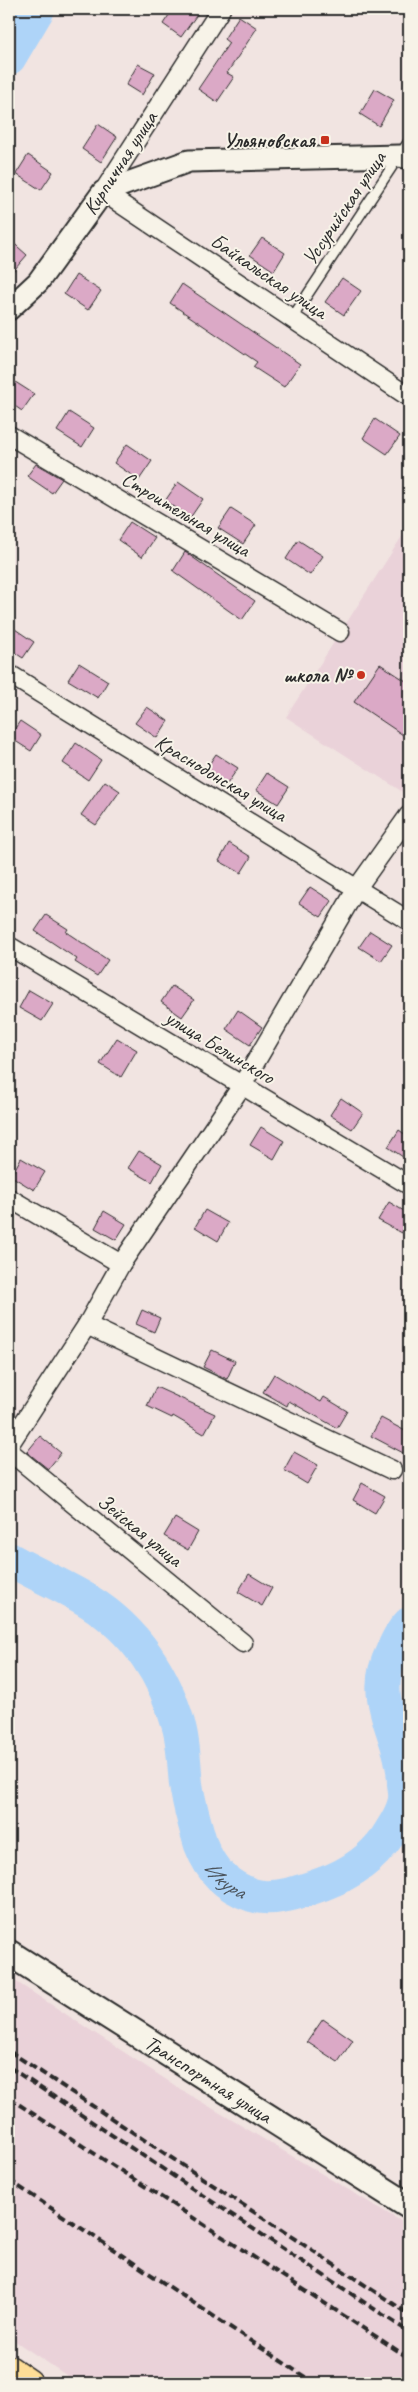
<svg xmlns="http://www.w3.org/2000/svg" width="418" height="2392" viewBox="0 0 418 2392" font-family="Caveat,sans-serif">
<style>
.built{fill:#ead2d9}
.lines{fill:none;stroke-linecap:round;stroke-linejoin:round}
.river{stroke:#aed4f8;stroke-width:34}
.building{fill:#dba9c6;stroke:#2b2b2b}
.service-casing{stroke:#2b2b2b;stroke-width:12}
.minor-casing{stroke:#2b2b2b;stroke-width:21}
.tertiary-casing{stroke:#2b2b2b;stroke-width:25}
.secondary-casing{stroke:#2b2b2b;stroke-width:29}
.primary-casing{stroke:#2b2b2b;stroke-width:31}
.service{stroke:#f7f3e8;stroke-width:9}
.minor{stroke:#f7f3e8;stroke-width:18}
.tertiary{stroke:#f7f3e8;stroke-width:21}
.secondary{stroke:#f7f3e8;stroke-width:25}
.primary{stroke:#fedd96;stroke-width:28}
.rail{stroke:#2b2b2b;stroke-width:4;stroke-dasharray:8 4;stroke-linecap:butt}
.poi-dot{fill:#c8321e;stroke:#f7f3e8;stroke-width:2}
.labels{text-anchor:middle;stroke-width:4;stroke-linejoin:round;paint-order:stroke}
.poi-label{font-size:21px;font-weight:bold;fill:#2b2b2b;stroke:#f7f3e8;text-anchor:end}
.street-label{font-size:21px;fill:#2b2b2b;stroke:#f7f3e8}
.water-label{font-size:22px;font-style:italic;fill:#4c555e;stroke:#f7f3e8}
</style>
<rect width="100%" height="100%" fill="#f1e4e1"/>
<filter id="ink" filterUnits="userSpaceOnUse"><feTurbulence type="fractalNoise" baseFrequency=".02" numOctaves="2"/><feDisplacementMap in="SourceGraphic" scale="10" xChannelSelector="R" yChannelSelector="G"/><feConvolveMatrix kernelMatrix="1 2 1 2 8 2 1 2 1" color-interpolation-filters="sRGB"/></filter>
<g filter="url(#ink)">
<g class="built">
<polygon points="408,527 409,528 409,796 286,717"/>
<polygon points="9,1977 185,2092 409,2226 409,2383 78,2383 9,2337"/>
</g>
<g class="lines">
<g class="river">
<polyline points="9,58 38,9"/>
<path id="s1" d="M9,1559C35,1574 64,1586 90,1602C135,1630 165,1675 179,1727C184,1745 184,1766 186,1784C189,1805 195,1825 201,1845C211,1871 226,1886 252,1895C274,1902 303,1891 325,1883C349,1874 372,1859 387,1837C393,1827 401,1816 404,1804C406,1798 405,1790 404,1784C404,1734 367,1702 392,1652C397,1641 401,1632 409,1624"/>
</g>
</g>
<g class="building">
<polygon points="173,9 201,9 181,37 163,24"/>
<polygon points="239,16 257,28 227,73 234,77 217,102 198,89 229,43 224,39"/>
<polygon points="138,64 155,73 142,95 126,85"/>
<polygon points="375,89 394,100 379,126 360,114"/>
<polygon points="98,124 117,137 101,162 82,149"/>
<polygon points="28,155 53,172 41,190 16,174"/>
<polygon points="262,238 285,253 274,271 250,255"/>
<polygon points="9,239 27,255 9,276"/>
<polygon points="76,275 101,291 88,310 64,294"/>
<polygon points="342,278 361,291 344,315 325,302"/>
<polygon points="182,284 300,364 284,387 253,367 257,362 170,303"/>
<polygon points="9,378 34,394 22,411 9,402"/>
<polygon points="69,412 94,428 82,447 57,431"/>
<polygon points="375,419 400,436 387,454 363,438"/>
<polygon points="127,444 152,461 139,480 114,463"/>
<polygon points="36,464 62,479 52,493 27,476"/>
<polygon points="178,482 203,499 190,518 165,501"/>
<polygon points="231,509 256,525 243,544 218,528"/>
<polygon points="130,522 155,538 142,557 118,540"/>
<polygon points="298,540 323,556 310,575 286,559"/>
<polygon points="185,552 255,601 242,620 173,571"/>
<polygon points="9,625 34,642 23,658 9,649"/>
<polygon points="79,663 108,681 98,698 68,680"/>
<polygon points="380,664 409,683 409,739 354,702"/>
<polygon points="147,707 168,721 157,738 135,723"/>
<polygon points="20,721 41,735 31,751 9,737"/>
<polygon points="76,743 101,760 88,780 63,763"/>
<polygon points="216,754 238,768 227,784 205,770"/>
<polygon points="267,773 289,787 278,804 256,790"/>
<polygon points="105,781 120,791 96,825 81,815"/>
<polygon points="229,843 251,857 241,873 219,861"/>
<polygon points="310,887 332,901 321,917 299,903"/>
<polygon points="46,915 68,929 66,932 108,960 97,976 75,962 77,959 35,931"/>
<polygon points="370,931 392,945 381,961 359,947"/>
<polygon points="172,986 194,1000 182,1017 161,1002"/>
<polygon points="29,990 53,1004 42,1021 19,1008"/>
<polygon points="238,1010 262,1027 250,1045 226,1029"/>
<polygon points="117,1038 137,1050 121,1077 100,1064"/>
<polygon points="341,1098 363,1113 352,1129 330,1115"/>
<polygon points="261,1127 284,1141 274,1159 250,1145"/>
<polygon points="399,1130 409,1137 409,1161 388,1147"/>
<polygon points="139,1151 162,1164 152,1182 128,1168"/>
<polygon points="21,1158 45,1172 34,1190 11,1176"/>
<polygon points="389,1202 409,1214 409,1220 402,1233 378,1220"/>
<polygon points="205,1210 228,1223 218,1241 195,1227"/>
<polygon points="104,1211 126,1224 116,1240 95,1228"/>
<polygon points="142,1310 160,1318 154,1332 136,1324"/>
<polygon points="212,1350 235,1361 227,1379 203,1367"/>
<polygon points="274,1374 321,1402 324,1397 347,1411 337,1428 289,1401 287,1406 263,1392"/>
<polygon points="156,1387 215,1414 204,1434 173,1416 172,1418 147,1406"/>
<polygon points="381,1418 409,1433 409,1456 371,1436"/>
<polygon points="40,1436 61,1453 48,1469 27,1452"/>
<polygon points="294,1452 318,1465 307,1484 284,1470"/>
<polygon points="362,1483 385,1496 375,1513 353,1500"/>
<polygon points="175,1518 198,1532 188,1550 164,1536"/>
<polygon points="249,1574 272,1588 262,1606 238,1592"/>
<polygon points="323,2019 353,2040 338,2062 307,2042"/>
</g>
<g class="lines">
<defs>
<polyline id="service" points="292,318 409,141"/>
<g id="minor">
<polyline points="221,9 103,192 409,397"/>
<polyline points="9,435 340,632"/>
<polyline points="9,674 409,921"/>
<polyline points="9,946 409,1185"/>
<polyline points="9,1198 121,1264"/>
<polyline points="87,1325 392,1470"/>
<polyline points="9,1445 87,1325 121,1264 241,1087 357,888 409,815"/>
<polyline points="9,1451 243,1643"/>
</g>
<polyline id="tertiary" points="9,309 38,282 103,192 189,161 400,156 409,158"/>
<g id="secondary">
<path id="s2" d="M9,1953L409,2206"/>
</g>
<polyline id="primary" points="9,2370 28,2383"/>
</defs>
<use href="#service" class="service-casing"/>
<use href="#minor" class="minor-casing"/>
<use href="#tertiary" class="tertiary-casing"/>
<use href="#secondary" class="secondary-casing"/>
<use href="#primary" class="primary-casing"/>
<use href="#service" class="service"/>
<use href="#minor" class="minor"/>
<use href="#tertiary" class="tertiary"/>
<use href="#secondary" class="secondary"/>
<use href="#primary" class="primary"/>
<g class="rail">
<polyline points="9,2051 409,2314"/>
<polyline points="9,2067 409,2332"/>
<polyline points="9,2098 409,2358"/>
<polyline points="9,2180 314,2383"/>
</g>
</g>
</g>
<g class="poi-dot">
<rect x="320" y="135" width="10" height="10" rx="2.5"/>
<circle cx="361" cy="675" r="5"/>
</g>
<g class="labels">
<g class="poi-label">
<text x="315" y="147">Ульяновская</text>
<text x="351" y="682">школа №</text>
</g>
<g class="street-label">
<text transform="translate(120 163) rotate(-57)" y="7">Кирпичная улица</text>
<text transform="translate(344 208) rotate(-56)" y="7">Уссурийская улица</text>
<text transform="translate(269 276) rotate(34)" y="7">Байкальская улица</text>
<text transform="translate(186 514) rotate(31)" y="7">Строительная улица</text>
<text transform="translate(221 778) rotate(31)" y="7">Краснодонская улица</text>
<text transform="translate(220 1047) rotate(31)" y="7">улица Белинского</text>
<text transform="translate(140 1530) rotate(39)" y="7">Зейская улица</text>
<text dy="7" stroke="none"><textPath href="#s2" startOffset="236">Транспортная улица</textPath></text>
</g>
<g class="water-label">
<text dy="8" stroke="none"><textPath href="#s1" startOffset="412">Икура</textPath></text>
</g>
</g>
<rect width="418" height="2392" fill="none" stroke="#f7f3e8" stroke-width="30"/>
<rect x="15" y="15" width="388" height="2362" fill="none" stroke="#2b2b2b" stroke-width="2" filter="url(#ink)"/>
</svg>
